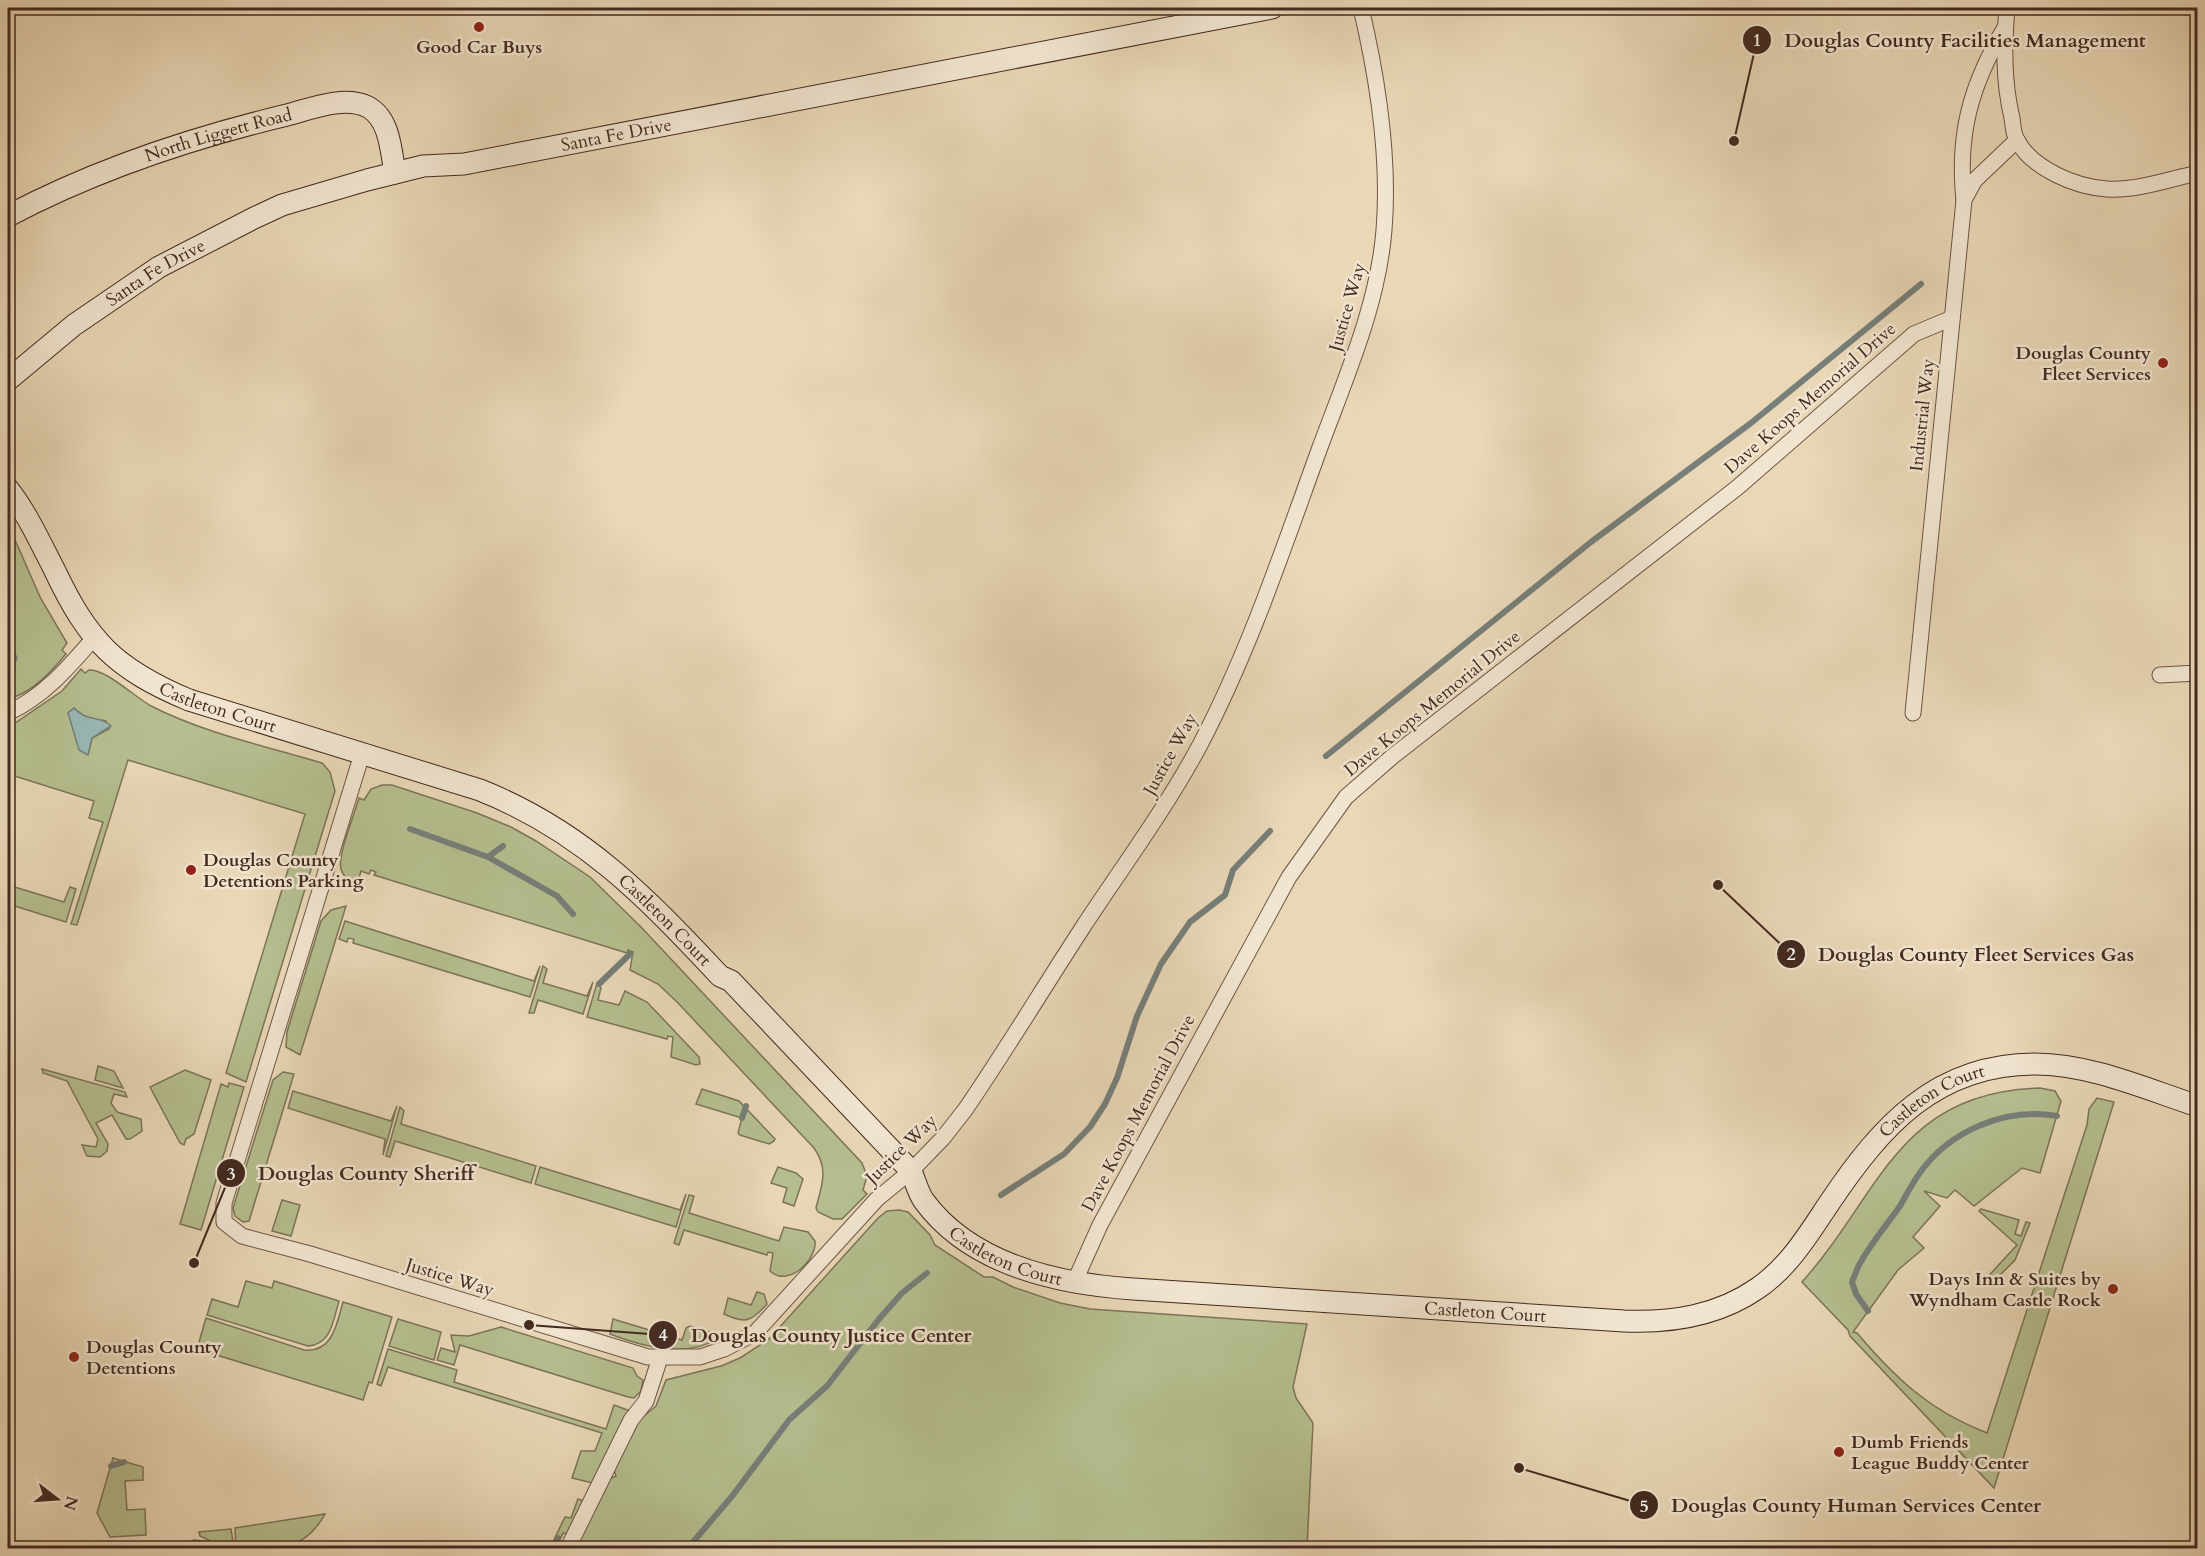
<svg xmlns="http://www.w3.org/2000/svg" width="2205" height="1556" viewBox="0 0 2205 1556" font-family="Cardo,serif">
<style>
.green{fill:#b5be8f;stroke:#7c7458;stroke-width:1.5;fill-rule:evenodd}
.water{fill:#98b8b4;stroke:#767f79;stroke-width:1.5}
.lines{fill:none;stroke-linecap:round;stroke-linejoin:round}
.stream{stroke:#767f79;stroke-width:6}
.street-casing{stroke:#6c5546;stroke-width:17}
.secondary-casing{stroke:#432a20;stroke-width:23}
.street{stroke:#f1e5d0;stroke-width:15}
.secondary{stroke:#f1e5d0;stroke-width:21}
.poi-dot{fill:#8f2418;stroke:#f1e5d0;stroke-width:2}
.labels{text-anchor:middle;stroke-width:5;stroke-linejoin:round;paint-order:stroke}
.poi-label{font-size:18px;font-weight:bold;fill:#432a20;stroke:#f1e5d0;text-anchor:start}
.street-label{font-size:18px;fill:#432a20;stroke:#f1e5d0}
.leader{fill:none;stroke:#432a20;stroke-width:2}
.callout-dot{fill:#432a20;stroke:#f1e5d0;stroke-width:2}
.mark-label{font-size:18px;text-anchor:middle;font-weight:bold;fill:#fff}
.callout-label{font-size:20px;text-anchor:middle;font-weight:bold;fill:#432a20;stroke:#f1e5d0;stroke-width:5;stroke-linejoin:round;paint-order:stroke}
</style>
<rect width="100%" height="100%" fill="#e9d7b6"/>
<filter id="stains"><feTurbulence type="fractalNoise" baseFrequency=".00333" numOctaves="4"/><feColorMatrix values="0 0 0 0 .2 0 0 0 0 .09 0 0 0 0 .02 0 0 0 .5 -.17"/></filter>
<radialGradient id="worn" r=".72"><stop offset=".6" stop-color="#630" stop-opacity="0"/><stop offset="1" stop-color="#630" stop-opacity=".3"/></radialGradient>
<g class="green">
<path d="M8,524L41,599L67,643L62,650L66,654C50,673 32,693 8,699V679L15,668L9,642L10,627L8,625Z"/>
<path d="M81,669L85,673L89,670C104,668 135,697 151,706C204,733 265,746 322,763L330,772L335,791L246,1082L226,1073L305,814L128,760L77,925L71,924L103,822L89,818L94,801L8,774V728L62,691ZM74,708L85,717L106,721L109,729L92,738L89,751L68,713Z"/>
<path d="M382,785H392L477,813L511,827L536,841L590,877L641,927L862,1163L867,1176L863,1190L867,1194L842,1219H833L818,1212L816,1208C822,1185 829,1169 814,1148L678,1003L658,984L630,970L633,952L628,950L627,953L374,875L376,872L371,870L369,874L361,871L357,885H352C348,880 343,876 341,869C337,856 355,813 359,798L364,800L371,789Z"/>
<polygon points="8,885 64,902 70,887 76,889 66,922 8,904"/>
<polygon points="346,906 300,1055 286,1047 287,1032 321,921 331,910"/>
<polygon points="345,921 534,981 540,966 530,997 353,943 354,939 348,938 347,942 339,939"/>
<polygon points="543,966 547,969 543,983 587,996 593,982 583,1014 538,1000 534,1013 529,1013"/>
<polygon points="597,983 601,988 598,1000 619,1005 625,991 647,1002 699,1057 700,1064 696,1065 671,1057 673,1037 668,1036 667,1039 587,1017"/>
<polygon points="98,1066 114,1071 123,1088 95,1080"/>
<polygon points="42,1069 125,1092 127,1097 114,1094 111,1103 117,1112 141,1119 142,1131 130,1139 126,1139 112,1115 96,1123 108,1144 107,1151 100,1157 87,1156 82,1145 96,1147 98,1139 67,1081 43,1073"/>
<polygon points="185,1070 211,1080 194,1134 186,1139 184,1145 180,1143 150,1087"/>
<polygon points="283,1072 294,1074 249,1221 243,1222 235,1216 233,1208 273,1080"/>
<polygon points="229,1083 244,1087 201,1230 180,1224 221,1084 228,1087"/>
<path d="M2040,1088L2055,1091L2061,1101L2040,1173L2022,1168L1974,1206L1955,1190L1947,1198L1924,1191L1940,1206L1913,1237L1924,1248L1898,1270L1853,1332L1857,1333C1896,1379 1930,1411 1987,1433L2087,1125L2089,1109L2097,1098L2114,1102L1994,1488L1850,1336L1848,1330L1802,1282C1881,1194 1897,1092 2040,1088Z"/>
<polygon points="702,1089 739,1101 775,1139 774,1141 769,1144 740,1135 738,1133 742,1118 696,1104"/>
<polygon points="293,1091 391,1121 397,1106 383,1155 385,1139 288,1108"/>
<polygon points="400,1107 404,1111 401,1124 536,1166 531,1183 395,1141 390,1157 386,1156"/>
<polygon points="540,1167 680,1210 686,1194 676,1227 535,1184"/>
<polygon points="778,1167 796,1173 803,1179 794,1206 783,1202 787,1188 771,1183"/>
<path d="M689,1195L694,1196L689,1213L779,1241L784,1227L808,1232L815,1241C817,1260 788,1288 770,1271L773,1253L768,1252L767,1255L684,1230L679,1245L674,1243Z"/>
<polygon points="282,1200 300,1205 291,1236 272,1231"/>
<polygon points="1981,1209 2019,1220 2015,1234 2021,1236 2026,1222 2030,1223 2015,1260 1989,1286 1982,1283 2017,1245 1979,1211"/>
<polygon points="899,1210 908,1212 930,1235 935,1245 984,1277 993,1277 1013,1287 1060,1303 1090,1309 1307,1324 1293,1387 1296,1398 1313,1423 1307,1548 575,1548 609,1479 616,1476 614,1470 639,1420 656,1406 666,1380 721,1366 740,1358 769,1339 878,1218 887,1211"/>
<path d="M246,1281L272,1288L274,1281L339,1301C333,1320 332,1344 308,1346L207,1315L212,1299L238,1307Z"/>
<path d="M757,1292L764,1294L767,1304C751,1322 745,1324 724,1314L728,1298L751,1305Z"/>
<path d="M343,1302L392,1317L372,1383L369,1382L363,1400L197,1349L206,1318L304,1350C333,1353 337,1323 343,1302Z"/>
<polygon points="398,1319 441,1332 434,1360 389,1346"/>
<path d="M613,1319L682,1340L686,1328L690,1326L714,1333L716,1339C686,1359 641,1346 610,1334Z"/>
<polygon points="501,1327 633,1368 637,1376 643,1380 641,1391 634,1398 628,1397 460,1345 454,1365 437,1360 441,1348 455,1352 451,1335 469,1336"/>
<polygon points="388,1349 457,1370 454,1382 606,1429 614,1405 630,1411 592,1483 572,1478 581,1451 595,1451 602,1433 388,1367 381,1386 377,1384"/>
<polygon points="113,1458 143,1467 143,1480 125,1481 127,1510 145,1509 146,1535 110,1537 97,1513"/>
<polygon points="578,1499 587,1502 569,1535 563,1533 559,1542 565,1544 563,1548 550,1548 565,1517 571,1518"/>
<path d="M325,1514C304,1553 274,1549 236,1548L235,1528Z"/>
<polygon points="231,1529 234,1548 225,1548 200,1536 199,1532"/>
<polygon points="194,1540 202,1541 212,1547 183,1548 185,1543"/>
</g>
<g class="water">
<polygon points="8,625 10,627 10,642 17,658 8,679"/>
<path d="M74,708C86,722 102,716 111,726L92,738L88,755L79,750L68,713Z"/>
</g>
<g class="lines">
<g class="stream">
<polyline points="1326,756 1591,542 1751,423 1921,284"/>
<polyline points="410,829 488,857 503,846"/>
<polyline points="488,857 557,896 573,914"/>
<polyline points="599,984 630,954"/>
<polyline points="742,1118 746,1106"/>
<polyline points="1001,1195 1064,1154 1090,1127 1105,1104 1117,1078 1137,1016 1161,964 1190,922 1225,895 1233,870 1270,831"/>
<path d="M1868,1311L1856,1294L1852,1282L1858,1267C1869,1245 1886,1226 1900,1206C1906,1195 1912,1184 1919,1174C1949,1131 2005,1107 2057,1116"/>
<polyline points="111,1466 124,1462"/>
<polyline points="555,1548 558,1538"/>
<polyline points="688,1548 733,1495 789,1420 827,1386 879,1319 902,1293 927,1273"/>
</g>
<defs>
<g id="street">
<path d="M2007,8C2004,45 2003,80 2012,118C2013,124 2013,134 2017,140C2032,169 2076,187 2107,189C2137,191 2169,179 2198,173"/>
<path d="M1964,200C1957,134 1971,85 2004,29"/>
<polyline points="2160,675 2198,673"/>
<path d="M8,713C44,696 68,668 93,639"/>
<polyline points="1913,713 1964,200 1975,180 2017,140"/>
<path d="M362,754L224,1203V1222L242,1236L310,1254L648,1357H700L724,1349L755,1333L877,1199L911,1171L943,1138L965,1110C1006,1050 1044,987 1083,927C1123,866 1167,807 1201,743C1250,649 1283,549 1319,450C1345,379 1378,306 1384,230C1390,156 1378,80 1361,8"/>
<polyline points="1074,1283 1100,1225 1289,877 1346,797 1393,756 1738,487 1914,334 1952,318"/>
<polyline points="568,1548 631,1420 646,1401 660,1358"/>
</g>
<g id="secondary">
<path id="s1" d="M8,216C95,170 191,138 287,115C310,109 344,95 368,107C390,119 391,151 395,173"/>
<path id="s2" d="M8,380L74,325L159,267L254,218L282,205L367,180L423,166L464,164L1272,8"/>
<path id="s3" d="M8,489C27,513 40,542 54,569C88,641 115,669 189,700L480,790C583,831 646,897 720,976L731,981L911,1171C915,1180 918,1193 924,1201C971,1265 1058,1284 1133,1289L1624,1321C1672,1323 1718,1316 1758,1288C1790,1266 1809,1233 1830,1202C1881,1126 1936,1064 2035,1064C2090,1064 2146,1089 2198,1106"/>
</g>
</defs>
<use href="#street" class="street-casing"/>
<use href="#secondary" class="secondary-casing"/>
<use href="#street" class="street"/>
<use href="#secondary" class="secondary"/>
</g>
<g class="poi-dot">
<circle cx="479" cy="27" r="6"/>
<circle cx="2163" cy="363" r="6"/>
<circle cx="191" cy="870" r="6"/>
<circle cx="2113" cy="1289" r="6"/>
<circle cx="74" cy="1357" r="6"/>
<circle cx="1839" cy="1452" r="6"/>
</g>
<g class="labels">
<g class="poi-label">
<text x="479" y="53" text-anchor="middle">Good Car Buys</text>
<text x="2151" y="359" text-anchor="end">Douglas County<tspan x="2151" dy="21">Fleet Services</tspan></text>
<text x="203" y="866">Douglas County<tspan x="203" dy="21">Detentions Parking</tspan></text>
<text x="2101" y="1285" text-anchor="end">Days Inn &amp; Suites by<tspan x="2101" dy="21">Wyndham Castle Rock</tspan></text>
<text x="86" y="1353">Douglas County<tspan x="86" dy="21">Detentions</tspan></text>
<text x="1851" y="1448">Dumb Friends<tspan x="1851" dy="21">League Buddy Center</tspan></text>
</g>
<g class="street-label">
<text dy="6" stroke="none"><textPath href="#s2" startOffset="669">Santa Fe Drive</textPath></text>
<text dy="6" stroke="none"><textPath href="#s1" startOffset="226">North Liggett Road</textPath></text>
<text dy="6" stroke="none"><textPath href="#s2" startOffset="183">Santa Fe Drive</textPath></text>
<text transform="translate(1347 307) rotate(-74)" y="6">Justice Way</text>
<text transform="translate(1810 398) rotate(-41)" y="6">Dave Koops Memorial Drive</text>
<text transform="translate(1922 415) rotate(-84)" y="6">Industrial Way</text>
<text transform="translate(1432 703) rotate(-39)" y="6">Dave Koops Memorial Drive</text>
<text dy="6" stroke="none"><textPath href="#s3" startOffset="316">Castleton Court</textPath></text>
<text transform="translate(1170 754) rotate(-61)" y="6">Justice Way</text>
<text dy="6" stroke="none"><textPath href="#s3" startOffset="819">Castleton Court</textPath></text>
<text dy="6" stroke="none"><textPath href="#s3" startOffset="2330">Castleton Court</textPath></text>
<text transform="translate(1138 1113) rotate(-62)" y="6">Dave Koops Memorial Drive</text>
<text transform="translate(901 1149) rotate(-44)" y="6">Justice Way</text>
<text dy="6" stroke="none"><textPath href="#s3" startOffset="1305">Castleton Court</textPath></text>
<text transform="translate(450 1277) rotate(17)" y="6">Justice Way</text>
<text dy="6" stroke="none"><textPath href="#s3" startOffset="1791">Castleton Court</textPath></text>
</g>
</g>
<path class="leader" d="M1734 141L1757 40M1718 885L1791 954M194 1263L231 1173M529 1325L663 1335M1519 1468L1644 1505"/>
<g class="callout-dot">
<circle cx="1734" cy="141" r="6"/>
<circle cx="1718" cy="885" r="6"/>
<circle cx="194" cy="1263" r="6"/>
<circle cx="529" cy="1325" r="6"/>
<circle cx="1519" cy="1468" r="6"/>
<circle cx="1757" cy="40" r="15"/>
<circle cx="1791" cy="954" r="15"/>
<circle cx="231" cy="1173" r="15"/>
<circle cx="663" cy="1335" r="15"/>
<circle cx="1644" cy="1505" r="15"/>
</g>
<g class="mark-label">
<text x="1757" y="46">1</text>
<text x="1791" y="960">2</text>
<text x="231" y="1180">3</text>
<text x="663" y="1341">4</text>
<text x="1644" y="1512">5</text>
</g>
<g class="callout-label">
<text x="1965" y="47">Douglas County Facilities Management</text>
<text x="1976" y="961">Douglas County Fleet Services Gas</text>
<text x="366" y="1180">Douglas County Sheriff</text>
<text x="831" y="1342">Douglas County Justice Center</text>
<text x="1856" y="1512">Douglas County Human Services Center</text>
</g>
<rect width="2205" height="1556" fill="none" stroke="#e9d7b6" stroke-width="30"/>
<rect x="9" y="9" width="2187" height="1538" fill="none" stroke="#432a20" stroke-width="3"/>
<rect x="15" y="15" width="2175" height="1526" fill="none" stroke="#432a20" stroke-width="1.5"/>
<g transform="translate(57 1499) rotate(107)" stroke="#f1e5d0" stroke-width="4.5" paint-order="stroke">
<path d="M0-4.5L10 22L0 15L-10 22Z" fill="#432a20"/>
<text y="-9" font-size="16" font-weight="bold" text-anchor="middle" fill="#432a20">N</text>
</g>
<rect width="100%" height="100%" filter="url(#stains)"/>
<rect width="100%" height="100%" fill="url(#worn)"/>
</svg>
